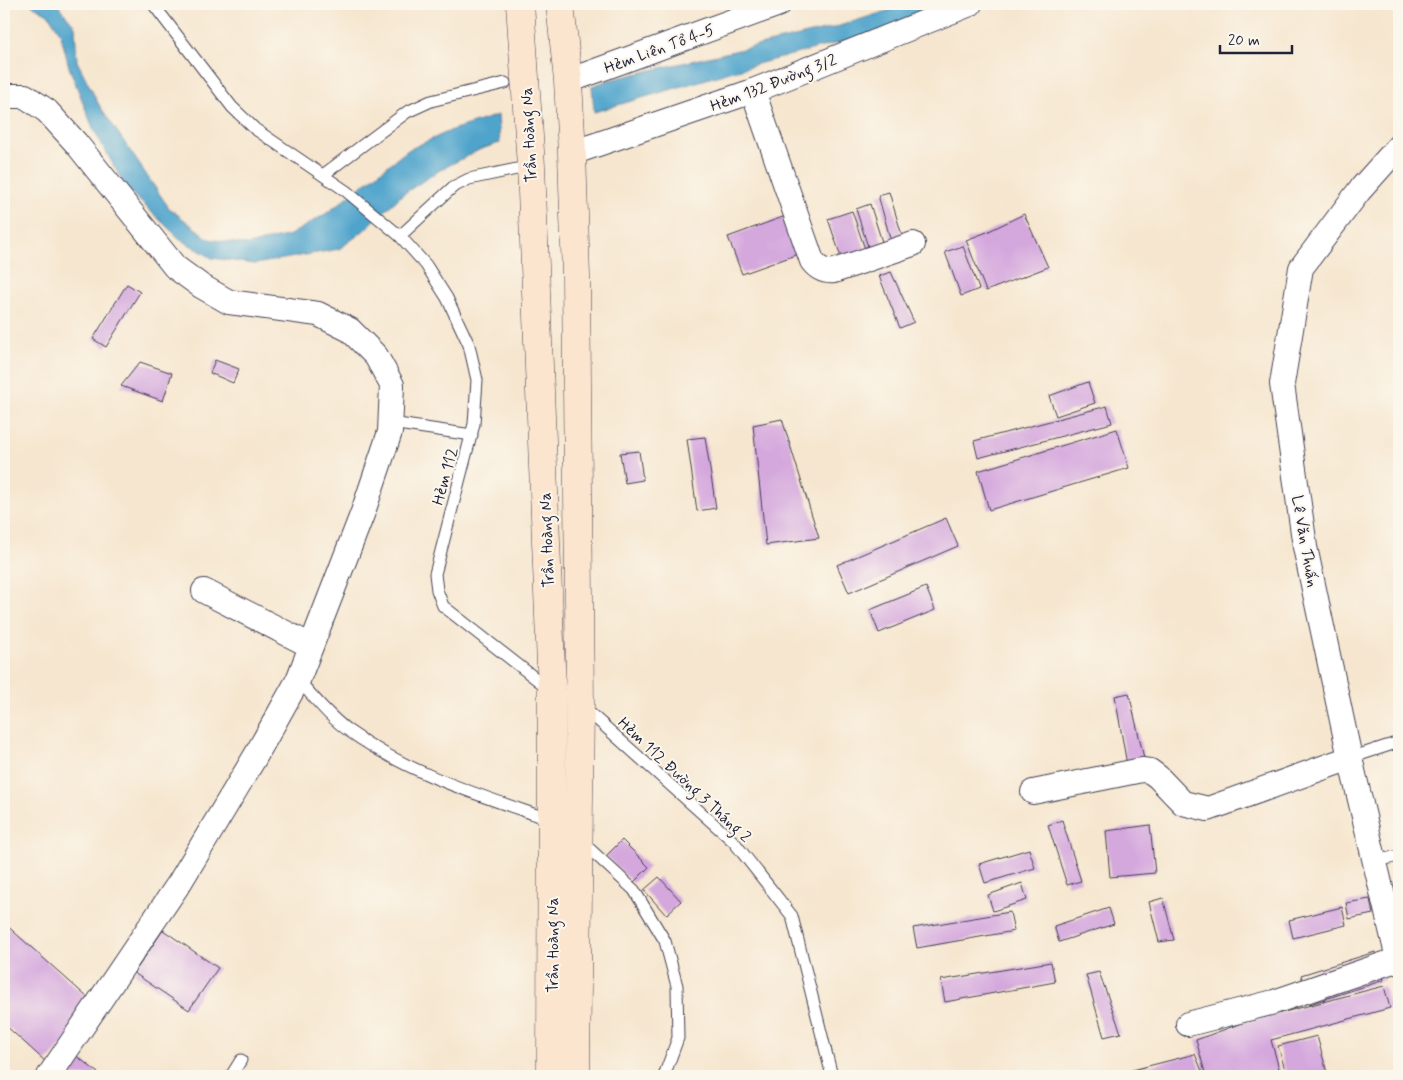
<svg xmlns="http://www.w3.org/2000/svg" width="1403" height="1080" viewBox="0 0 1403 1080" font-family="Mynerve,sans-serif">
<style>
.water{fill:#50a4cc;stroke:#396384}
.building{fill:#d4a7dd}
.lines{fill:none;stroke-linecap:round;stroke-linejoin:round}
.lane-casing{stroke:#423f51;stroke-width:13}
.street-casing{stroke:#423f51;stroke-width:26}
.secondary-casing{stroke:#423f51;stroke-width:29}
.lane{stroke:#fff;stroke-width:11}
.street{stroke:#fff;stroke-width:24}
.secondary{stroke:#fce5cf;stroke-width:28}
.labels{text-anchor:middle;stroke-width:4;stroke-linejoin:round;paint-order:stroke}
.street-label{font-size:16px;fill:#22223b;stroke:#fbf7ec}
</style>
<rect width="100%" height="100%" fill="#fbf7ec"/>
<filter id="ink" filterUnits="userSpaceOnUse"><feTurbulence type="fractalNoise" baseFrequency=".02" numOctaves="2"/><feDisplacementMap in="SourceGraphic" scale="10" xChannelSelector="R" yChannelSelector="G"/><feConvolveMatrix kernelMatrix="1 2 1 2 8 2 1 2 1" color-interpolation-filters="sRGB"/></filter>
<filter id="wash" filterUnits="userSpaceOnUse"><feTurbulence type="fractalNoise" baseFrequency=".0096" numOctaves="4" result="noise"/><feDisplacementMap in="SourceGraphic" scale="20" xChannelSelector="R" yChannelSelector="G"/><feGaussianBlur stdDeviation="1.12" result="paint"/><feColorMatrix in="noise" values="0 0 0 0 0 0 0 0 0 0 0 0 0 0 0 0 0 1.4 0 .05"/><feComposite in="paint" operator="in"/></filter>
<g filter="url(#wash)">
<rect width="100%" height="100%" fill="#f6e6cf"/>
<g class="water">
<polygon points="30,4 57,4 75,26 77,61 99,105 169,208 209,239 247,245 290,235 327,213 408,150 452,130 498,115 500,143 481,149 440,170 403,194 361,233 339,249 255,264 212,258 180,239 126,188 93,128 69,67 60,32 48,14"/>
<polygon points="909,4 950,4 883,31 761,63 594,112 592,86 609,80 833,28"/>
</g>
<g id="blocks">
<g class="building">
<polygon points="889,192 904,242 892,245 878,195"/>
<polygon points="870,204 883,245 869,250 856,209"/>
<polygon points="852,211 867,255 843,263 828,219"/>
<polygon points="791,214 804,252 742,274 728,237"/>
<polygon points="1024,214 1048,267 986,291 966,240 987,232"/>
<polygon points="963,246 979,289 961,296 945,252"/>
<polygon points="891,272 914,322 900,328 879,276"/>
<polygon points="127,284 140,292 106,347 93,339"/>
<polygon points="215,360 239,369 233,383 210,373"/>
<polygon points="140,362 172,373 163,401 121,386"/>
<polygon points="1088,382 1095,403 1056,416 1049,396"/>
<polygon points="1107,406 1112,423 978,458 974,441"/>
<polygon points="782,419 819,538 766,545 753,425"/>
<polygon points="1117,429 1129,468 989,510 978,471"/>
<polygon points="705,437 716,508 697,511 687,439"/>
<polygon points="639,451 643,480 625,483 620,453"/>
<polygon points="946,518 958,546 849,593 837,565"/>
<polygon points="926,587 935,610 879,633 870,610"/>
<polygon points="1129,693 1146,767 1128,771 1115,696"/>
<polygon points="1062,820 1081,881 1067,885 1048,825"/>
<polygon points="1150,825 1155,873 1110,877 1106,831"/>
<polygon points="622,840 649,867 633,883 606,856"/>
<polygon points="1029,849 1035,868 985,883 979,864"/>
<polygon points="659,877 681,901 666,915 644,890"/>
<polygon points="1022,883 1027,900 993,911 988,895"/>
<polygon points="1163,898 1174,940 1159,942 1149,902"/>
<polygon points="1370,899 1373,914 1349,919 1346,903"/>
<polygon points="1342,907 1346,925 1293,938 1289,920"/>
<polygon points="1109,908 1114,924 1059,942 1054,926"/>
<polygon points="1010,912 1014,931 917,948 913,928"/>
<polygon points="4,923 97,1006 46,1062 4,1024"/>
<polygon points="163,930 218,968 189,1010 134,973"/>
<polygon points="1375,952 1384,980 1310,1004 1301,975"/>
<polygon points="1051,962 1055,982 945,1002 941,980"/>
<polygon points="1099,972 1121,1033 1104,1037 1086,975"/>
<polygon points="1384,986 1390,1008 1271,1040 1281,1076 1206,1076 1196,1040 1242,1023"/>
<polygon points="1317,1036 1328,1076 1287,1076 1278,1046"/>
<polygon points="74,1054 102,1076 56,1076"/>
<polygon points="1195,1054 1204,1076 1109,1076"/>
</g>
</g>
</g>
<g filter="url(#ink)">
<use href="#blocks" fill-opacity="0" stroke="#423f51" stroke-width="1"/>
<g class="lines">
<defs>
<g id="lane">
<polyline points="153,4 232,107 255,129 346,191 400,236 426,265 447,298 469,345 477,380 474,424 435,574 437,590 443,606 549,689"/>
<polyline points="323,175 407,112 431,101 505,83"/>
<polyline points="400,236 453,187 469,179 531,166"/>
<polyline points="391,423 472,435"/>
<path d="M298,680C314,697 329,717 349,731C409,774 482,796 551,820"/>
<polyline points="582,706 734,842 792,916 832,1076"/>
<polyline points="1350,758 1399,742"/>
<polyline points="581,841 634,890 665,941 677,986 678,1038 664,1076"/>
<polyline points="1375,861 1399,856"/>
<polyline points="231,1076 241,1060"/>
</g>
<g id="street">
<polyline points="568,81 779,4"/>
<path d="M753,91L812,261C818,269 824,272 834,271L913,244"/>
<polyline points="4,96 25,96 47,111 76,143 175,267 201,286 229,302 318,314 350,330 376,356 392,385 390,432 363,512 298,680 255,757 180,882 49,1076"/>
<polyline points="1399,146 1359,191 1301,268 1282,384 1305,547 1350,758 1399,963"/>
<polyline points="572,153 753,91 970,4"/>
<polyline points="204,591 311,646"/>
<polyline points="1033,792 1142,770 1150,771 1158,777 1183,803 1208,809 1350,758"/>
<polyline points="1188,1024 1274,1002 1399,959"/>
</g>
<g id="secondary">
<polyline points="520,4 531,166 552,691 551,1076"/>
<polyline points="560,4 568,81 572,153 576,276 580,704 576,1076"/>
</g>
</defs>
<use href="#lane" class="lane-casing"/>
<use href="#street" class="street-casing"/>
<use href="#secondary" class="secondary-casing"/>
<use href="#lane" class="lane"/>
<use href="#street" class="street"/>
<use href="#secondary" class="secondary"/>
</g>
</g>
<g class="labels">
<g class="street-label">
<text transform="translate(659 48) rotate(-20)" y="6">Hẻm Liên Tổ 4-5</text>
<text transform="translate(773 82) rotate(-21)" y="6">Hẻm 132 Đường 3/2</text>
<text transform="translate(528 135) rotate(-93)" y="6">Trần Hoàng Na</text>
<text transform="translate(444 476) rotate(-75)" y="6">Hẻm 112</text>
<text transform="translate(546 540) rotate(-92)" y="6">Trần Hoàng Na</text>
<text transform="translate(1306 541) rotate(80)" y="6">Lê Văn Thuấn</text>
<text transform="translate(685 779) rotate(43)" y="6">Hẻm 112 Đường 3 Tháng 2</text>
<text transform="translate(552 945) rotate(-90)" y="6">Trần Hoàng Na</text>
</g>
</g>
<rect width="1403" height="1080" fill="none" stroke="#fbf7ec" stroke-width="20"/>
<path d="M1220 45v8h72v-8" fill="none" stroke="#22223b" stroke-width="2.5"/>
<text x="1228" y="45" font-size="15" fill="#22223b" stroke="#fbf7ec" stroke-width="4" paint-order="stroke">20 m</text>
</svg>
